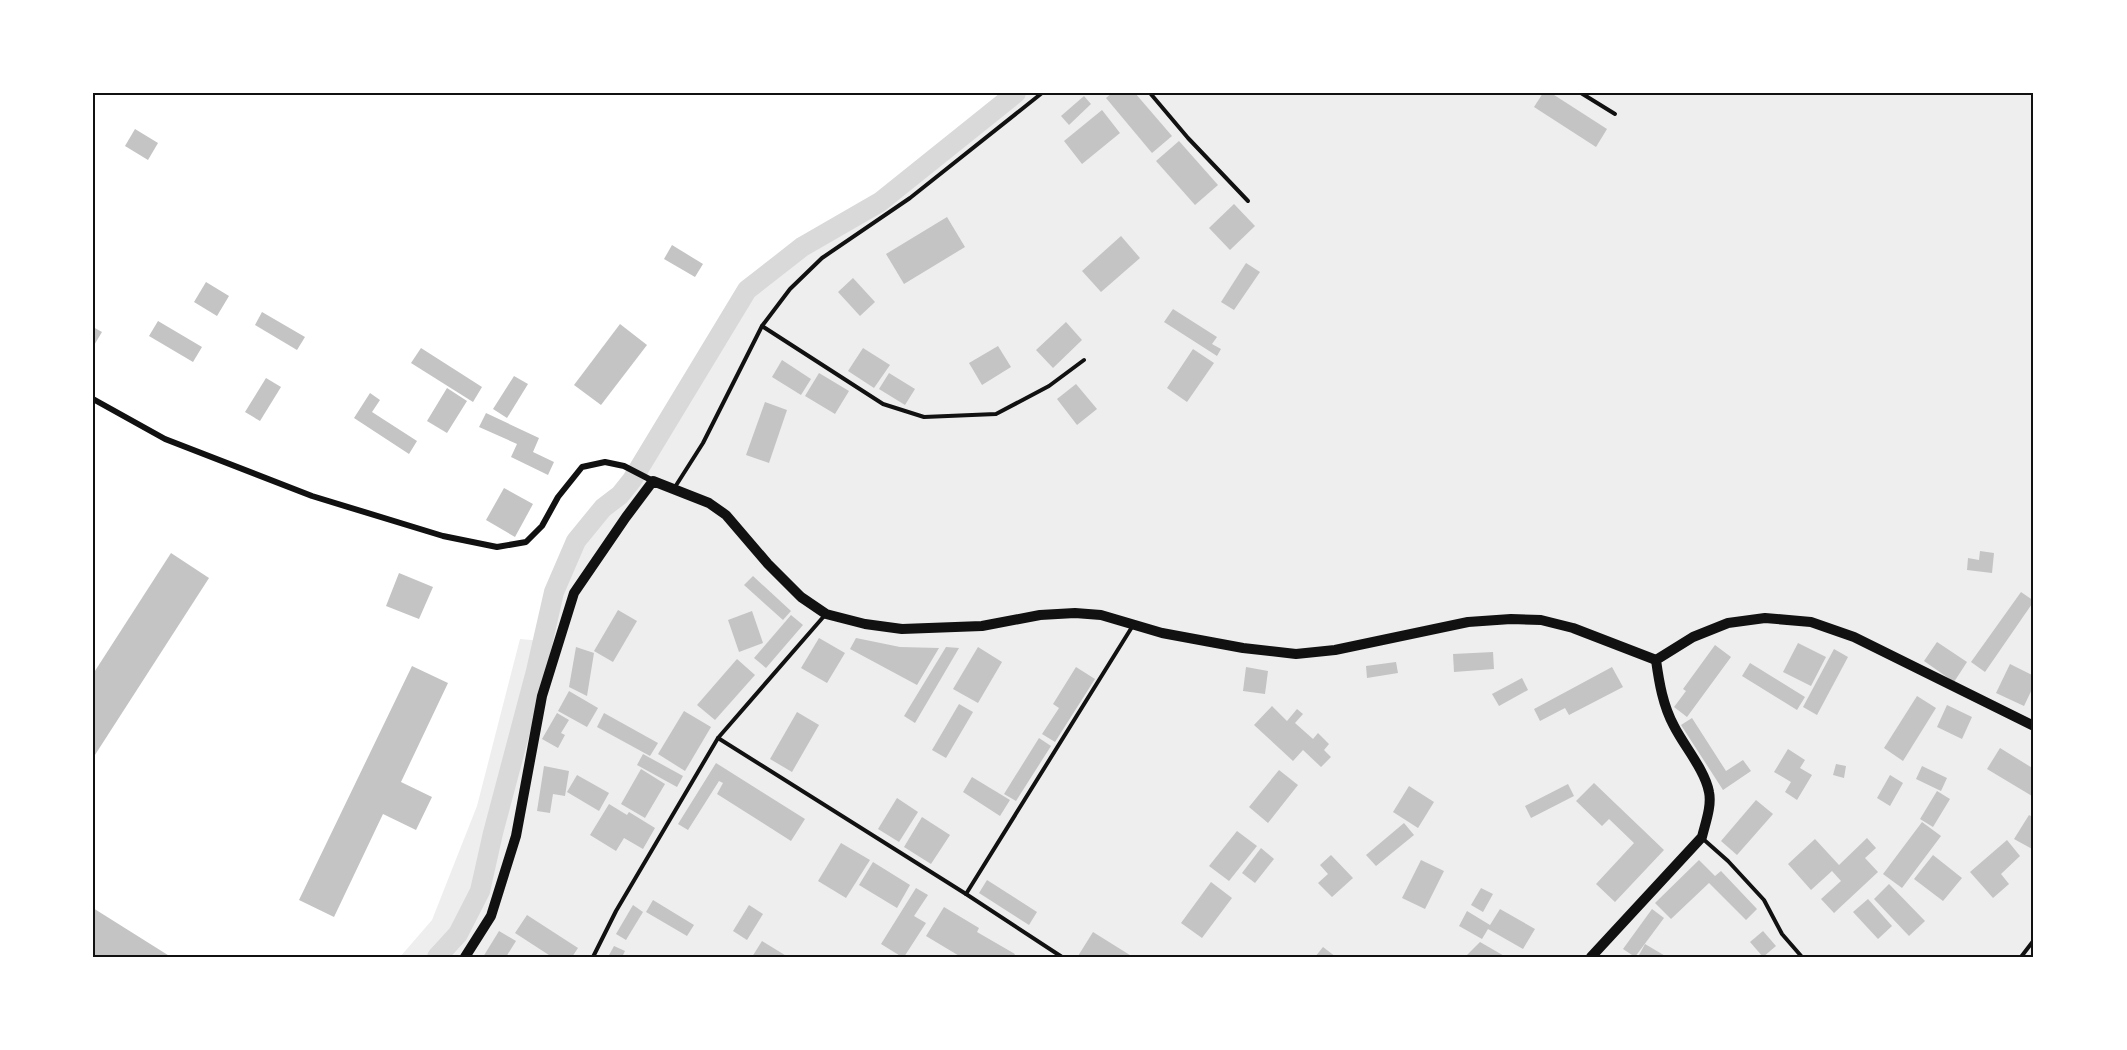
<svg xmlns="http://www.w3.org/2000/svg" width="2127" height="1050" viewBox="0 0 2127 1050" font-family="'Public Sans',sans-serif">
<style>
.green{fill:#eee}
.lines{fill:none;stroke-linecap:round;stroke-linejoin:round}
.canal{stroke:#d9d9d9;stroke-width:20}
.building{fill:#c4c4c4}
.service{stroke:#111;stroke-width:4}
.minor{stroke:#111;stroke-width:6}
.tertiary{stroke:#111;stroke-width:10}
.neatline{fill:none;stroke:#111;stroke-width:2}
</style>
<rect width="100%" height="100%" fill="#fff"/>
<path class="green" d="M1016,93H2034V957H400L432,920L477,806L520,639L543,641C550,609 558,570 576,541C591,517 614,501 632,480L747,290L802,247L880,202Z"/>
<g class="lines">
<polyline class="canal" points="437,957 458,934 480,891 493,833 536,671 554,592 576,541 603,508 620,495 632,480 747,290 802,247 880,202 1016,93"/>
</g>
<g class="building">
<polygon points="1112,93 1135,93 1172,136 1152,153 1106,98"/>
<polygon points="1543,93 1551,93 1607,129 1596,147 1534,107"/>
<polygon points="1084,96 1091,104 1069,125 1061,116"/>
<polygon points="1102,110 1120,133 1082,164 1064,141"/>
<polygon points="135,129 158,143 148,160 125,146"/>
<polygon points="1179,141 1218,185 1195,205 1156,161"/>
<polygon points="1234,204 1255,226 1230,250 1209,228"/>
<polygon points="947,217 965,247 904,284 886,254"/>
<polygon points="1121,236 1140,258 1101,292 1082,271"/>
<polygon points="672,245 703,264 695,277 664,259"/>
<polygon points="1246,263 1260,272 1234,310 1221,302"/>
<polygon points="853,278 875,302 860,316 838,292"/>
<polygon points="206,282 229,296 217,316 194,302"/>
<polygon points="1173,309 1217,337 1212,344 1221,349 1217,356 1164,322"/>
<polygon points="262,312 305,337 297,350 255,325"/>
<polygon points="158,321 202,347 193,362 149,336"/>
<polygon points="1066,322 1082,340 1053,368 1036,350"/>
<polygon points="620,324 647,345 601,405 574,385"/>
<polygon points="93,327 102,332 93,347"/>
<polygon points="998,346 1011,367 982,385 969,363"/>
<polygon points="421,348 482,387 473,402 411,363"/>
<polygon points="863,348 890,365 874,388 848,371"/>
<polygon points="1193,349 1214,363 1187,402 1167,388"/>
<polygon points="782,360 811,379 801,395 772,377"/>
<polygon points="819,373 849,391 835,414 805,396"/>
<polygon points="889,373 915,389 905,405 879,389"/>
<polygon points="514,376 528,384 507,418 493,409"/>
<polygon points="266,378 281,387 260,421 245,412"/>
<polygon points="1076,384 1097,409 1077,425 1057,399"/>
<polygon points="447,388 467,401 447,433 427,421"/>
<polygon points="370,393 380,400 372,412 417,441 409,454 354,418"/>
<polygon points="765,402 787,410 769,463 746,455"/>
<polygon points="486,413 539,438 533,452 554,462 548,475 511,457 517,444 479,427"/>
<polygon points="504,488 533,504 515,537 486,520"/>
<polygon points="1980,551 1994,553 1992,573 1967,570 1968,558 1979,560"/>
<polygon points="171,553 209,578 93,758 93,674"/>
<polygon points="399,573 433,587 419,619 386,606"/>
<polygon points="753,576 791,611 783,620 744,585"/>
<polygon points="2021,592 2034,601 1985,672 1971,662"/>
<polygon points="618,610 637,621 613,662 594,651"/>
<polygon points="752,611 763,643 739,652 728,620"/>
<polygon points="791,615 803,625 766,668 754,658"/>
<polygon points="819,638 845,653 827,683 801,668"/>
<polygon points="856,638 900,647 939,648 917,685 850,649"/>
<polygon points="1937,642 1967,662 1954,682 1924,661"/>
<polygon points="1798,643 1826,657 1811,686 1783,672"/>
<polygon points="1715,645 1731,657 1687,717 1674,707 1686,691 1683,689"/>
<polygon points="576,647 594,653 587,696 569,687"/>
<polygon points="946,647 959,648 915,723 904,716"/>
<polygon points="978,647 1002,662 978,703 953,689"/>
<polygon points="1834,649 1848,657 1817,715 1803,707"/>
<polygon points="1493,652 1494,669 1454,672 1453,654"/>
<polygon points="737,659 755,675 715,720 697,705"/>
<polygon points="1396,662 1398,673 1367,678 1366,666"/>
<polygon points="1750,663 1805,697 1797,710 1742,676"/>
<polygon points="2010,664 2034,676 2034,685 2024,706 1996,693"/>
<polygon points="412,666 448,683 401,782 432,797 416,830 383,814 334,917 299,900"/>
<polygon points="1076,667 1095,679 1055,742 1042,734 1059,708 1053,704"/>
<polygon points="1246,667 1268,671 1265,694 1243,691"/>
<polygon points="1612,667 1623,687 1569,715 1565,708 1540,721 1534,709"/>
<polygon points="1522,678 1528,690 1499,706 1492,694"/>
<polygon points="569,691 598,708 587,727 558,711"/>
<polygon points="1917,696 1936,708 1903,761 1884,748"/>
<polygon points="959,704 973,712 946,758 932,750"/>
<polygon points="1947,705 1972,717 1962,739 1937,727"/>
<polygon points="1272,706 1287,721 1297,709 1303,714 1295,723 1313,739 1318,733 1329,744 1324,750 1331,757 1321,767 1303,750 1293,761 1254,725"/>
<polygon points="684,711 711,727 685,771 658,754"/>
<polygon points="797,712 819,725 792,772 770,759"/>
<polygon points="557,713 569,720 561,733 565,735 558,748 542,739"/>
<polygon points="604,713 658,743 650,756 597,727"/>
<polygon points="1692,718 1726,771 1743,760 1751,771 1723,790 1681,725"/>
<polygon points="1039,738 1051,746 1016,801 1004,794"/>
<polygon points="2000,748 2034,769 2034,792 2032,796 1987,769"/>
<polygon points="1788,749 1805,760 1800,768 1812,775 1797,800 1785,792 1791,782 1774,772"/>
<polygon points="643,754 683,776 677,787 637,765"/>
<polygon points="716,763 805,819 791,841 717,794 723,783 719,781 688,830 678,824"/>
<polygon points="1836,764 1846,766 1844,778 1833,775"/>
<polygon points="544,766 569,771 565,796 553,794 550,813 537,811"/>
<polygon points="1922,766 1947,778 1941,791 1916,779"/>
<polygon points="641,769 665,784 645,818 621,804"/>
<polygon points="1279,770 1298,785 1268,823 1249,807"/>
<polygon points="577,775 609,793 599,811 567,792"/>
<polygon points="1890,775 1903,783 1890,806 1877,798"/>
<polygon points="972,777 1010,800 1000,816 963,792"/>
<polygon points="1594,783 1664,850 1615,902 1596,884 1634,843 1609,819 1602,826 1576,801"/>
<polygon points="1568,784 1574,796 1531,818 1525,806"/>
<polygon points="1409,786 1434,802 1418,828 1393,812"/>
<polygon points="1937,791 1950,799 1933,827 1920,819"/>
<polygon points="897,798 918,812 899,842 878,829"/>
<polygon points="1756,800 1773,814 1737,855 1721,841"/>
<polygon points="609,804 627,815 629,812 655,828 643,849 624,838 616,851 590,835"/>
<polygon points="2029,815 2034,818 2034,850 2014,839"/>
<polygon points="922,817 950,835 931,864 904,847"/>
<polygon points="1922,822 1941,836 1902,888 1883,874"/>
<polygon points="1404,823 1414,835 1376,866 1366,855"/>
<polygon points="1237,831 1257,846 1229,881 1209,866"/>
<polygon points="1867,838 1876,848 1865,858 1878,872 1834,913 1821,899 1841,881 1832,871 1811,890 1788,864 1815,839 1839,865"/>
<polygon points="2007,840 2020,856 2001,874 2009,884 1993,898 1970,872"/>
<polygon points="841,843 870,860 846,898 818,881"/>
<polygon points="1261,848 1274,859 1255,883 1242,873"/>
<polygon points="1331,855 1353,878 1332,897 1318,883 1328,874 1320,865"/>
<polygon points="1933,855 1962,878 1943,901 1914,879"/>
<polygon points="1421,860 1444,871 1425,909 1402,898"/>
<polygon points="1699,860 1715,876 1721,871 1757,909 1746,920 1709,883 1671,919 1655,903"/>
<polygon points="873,862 910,885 897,908 859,885"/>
<polygon points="987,880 1037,912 1029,925 979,893"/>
<polygon points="1211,882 1232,898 1202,938 1181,923"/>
<polygon points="1889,884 1925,921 1909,936 1874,899"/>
<polygon points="916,888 928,895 914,916 926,923 904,957 902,957 881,944"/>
<polygon points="1481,888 1493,894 1483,912 1471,905"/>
<polygon points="1868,899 1892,926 1878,939 1853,912"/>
<polygon points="653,900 694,925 687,936 646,912"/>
<polygon points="633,905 643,912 626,940 616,934"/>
<polygon points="749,905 763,914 747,940 733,931"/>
<polygon points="944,907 979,928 977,932 1015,954 1013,957 961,957 926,936"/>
<polygon points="93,908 171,957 93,957"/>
<polygon points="1500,909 1535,929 1523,949 1488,929 1482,939 1459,926 1467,911 1490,925"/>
<polygon points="1652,909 1664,918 1635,957 1623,949"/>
<polygon points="527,915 578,948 572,957 552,957 515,933"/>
<polygon points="499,931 516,941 506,957 483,957"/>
<polygon points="1763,931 1776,946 1763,957 1750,942"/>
<polygon points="1093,932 1133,957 1080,957 1078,956"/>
<polygon points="762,941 788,957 752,957"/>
<polygon points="1480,942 1506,957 1465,957"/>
<polygon points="1645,944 1667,957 1638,957"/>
<polygon points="614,946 625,951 622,957 608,957"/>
<polygon points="1323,947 1336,957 1315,957"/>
</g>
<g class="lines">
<g class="service">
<polyline points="1150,93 1188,138 1248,201"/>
<polyline points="1581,93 1615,114"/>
<polyline points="762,326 883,404 924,417 996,414 1049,386 1084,360"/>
<polyline points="675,487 703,443 762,326 790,289 822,258 910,198 1042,93"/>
<polyline points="825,615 718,738 966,894 1062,957"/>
<polyline points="1702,838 1728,861 1764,900 1782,934 1802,957"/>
<polyline points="966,894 1132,627"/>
<polyline points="593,957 616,911 718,738"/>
<polyline points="2021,957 2034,940"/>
</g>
<polyline class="minor" points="93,399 165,439 312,496 443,536 497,547 526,542 542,526 558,497 582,467 605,462 624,466 653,481"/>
<g class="tertiary">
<polyline points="465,957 491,916 516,836 542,696 574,593 626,517 653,481 709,503 726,515 768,564 801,597 826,614 865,624 902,629 982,626 1040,615 1075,613 1101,615 1162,633 1243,648 1296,654 1335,650 1468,622 1511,619 1541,620 1573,628 1656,660"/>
<path d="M1591,957L1702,837C1705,824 1712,806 1709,792C1705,770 1684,746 1674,726C1663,706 1659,682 1656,660L1693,637L1728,623L1765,618L1811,622L1854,637L2034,726"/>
</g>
</g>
<rect width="2127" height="1050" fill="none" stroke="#ffffff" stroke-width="189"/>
<rect x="94" y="94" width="1938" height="862" class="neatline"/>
</svg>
